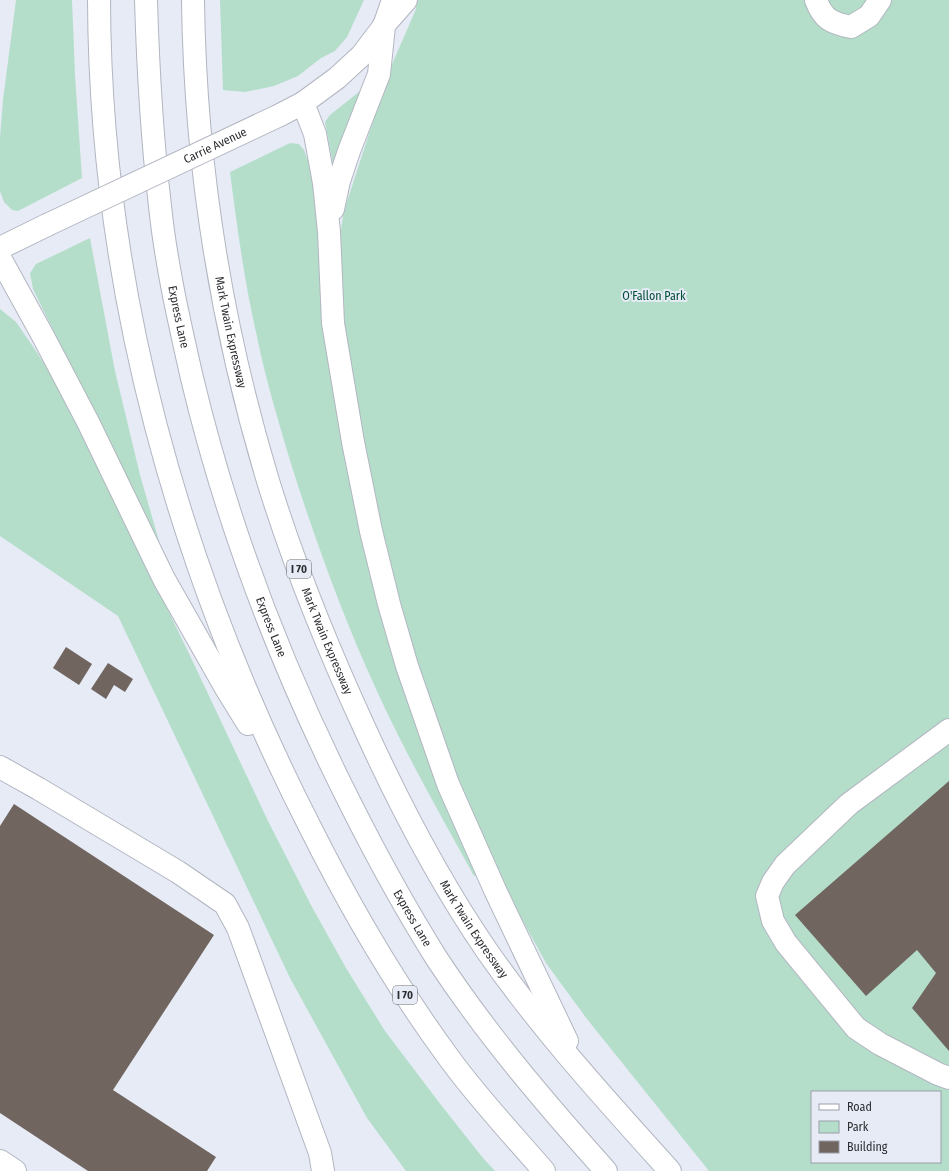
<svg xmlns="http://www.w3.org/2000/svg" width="949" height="1171" viewBox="0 0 949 1171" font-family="'Fira Sans Condensed',sans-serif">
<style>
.green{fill:#b4deca;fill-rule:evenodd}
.building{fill:#716560}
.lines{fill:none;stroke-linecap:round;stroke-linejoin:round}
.minor-casing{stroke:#b2b6c1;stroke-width:24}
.major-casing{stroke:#b2b6c1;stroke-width:24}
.highway-casing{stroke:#b2b6c1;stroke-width:24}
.minor{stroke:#fff;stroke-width:22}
.major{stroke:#fff;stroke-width:22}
.highway{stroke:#fff;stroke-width:22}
.major-bridge-casing{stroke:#b2b6c1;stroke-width:24;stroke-linecap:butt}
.major-bridge{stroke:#fff;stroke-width:22}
.labels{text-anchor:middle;stroke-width:4;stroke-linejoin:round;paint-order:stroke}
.shield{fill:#e6ebf6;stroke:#63666c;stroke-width:1}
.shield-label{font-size:11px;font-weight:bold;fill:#2b2d31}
.street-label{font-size:12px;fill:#2b2d31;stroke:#e6ebf6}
.park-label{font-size:12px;fill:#004e36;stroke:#e6ebf6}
</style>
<rect width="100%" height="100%" fill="#e6ebf6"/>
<g class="green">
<polygon points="16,0 72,0 75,75 82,178 18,211 12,210 4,202 0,191 0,138 3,100"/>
<polygon points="220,0 364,0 347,37 335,51 321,58 298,76 274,86 245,92 223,90"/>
<path d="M415,0H949V1171H709L587,1019L546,963L519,914L459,785L401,616L382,538L349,360L341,290L340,235L344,211L390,69L416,9ZM812,1092H940V1162H812Z"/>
<polygon points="364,88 334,169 325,122 330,115"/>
<path d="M290,143L299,144L304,150L308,161L317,207L334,378L480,874L474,876C440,814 405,753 376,689C343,617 316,542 292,467C279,423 265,378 256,332C244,280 237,226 230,172Z"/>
<polygon points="90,238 115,371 140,475 163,555 33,289 30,273 36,264"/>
<polygon points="0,309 16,322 36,351 63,393 193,662 268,821 312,907 346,968 385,1031 441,1105 483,1158 495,1171 406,1171 367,1118 290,978 118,616 0,536"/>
</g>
<g class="building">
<polygon points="66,647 92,664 79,685 53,668"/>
<polygon points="108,663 133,679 125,692 114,685 106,699 91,689"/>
<polygon points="949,781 949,1051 912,1008 936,973 917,950 866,996 795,915"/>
<polygon points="14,804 214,935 113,1090 216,1157 207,1171 88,1171 0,1113 0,826"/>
</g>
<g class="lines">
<defs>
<g id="minor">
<path d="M816,0C823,19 831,23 851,27L869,16L880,0"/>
<polyline points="384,25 406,0"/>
<polyline points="949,730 849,804 785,865 773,882 767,896 773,921 786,943 856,1028 880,1044 938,1074 949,1078"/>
<polyline points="0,767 39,789 178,872 225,904 238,928 320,1153 323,1171"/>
<polyline points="0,1161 15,1171"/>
</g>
<g id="major">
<polyline points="280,115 303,103 337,78 362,55 384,26 393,0"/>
<polyline points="0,248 47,225"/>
</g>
<g id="highway">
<path d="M99,0C100,288 179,571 310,827C350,907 396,986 449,1058C478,1098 512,1134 544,1171"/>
<path id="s1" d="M146,0C148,69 152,138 160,206C166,264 179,321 192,378C227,525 281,666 349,801C376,855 405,908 437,959C487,1035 546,1104 606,1171"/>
<path id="s2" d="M193,0C195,162 221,325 268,481C294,565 328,649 365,729C400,806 439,881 487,951C542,1030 606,1100 670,1171"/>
<polyline points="303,103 315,134 324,183 329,232 333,323 353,442 371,531 389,604 407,666 448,784 495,890 567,1041"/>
<polyline points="333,209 339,181 349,151 379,74 384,26"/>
<polyline points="0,258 43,336 88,422 164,579 227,690 248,724"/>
</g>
</defs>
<use href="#minor" class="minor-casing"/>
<use href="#major" class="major-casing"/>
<use href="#highway" class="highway-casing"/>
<use href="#minor" class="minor"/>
<use href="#major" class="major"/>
<use href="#highway" class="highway"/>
<defs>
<g id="major-bridge">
<path id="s3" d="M47,225L280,115"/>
</g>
</defs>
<use href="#major-bridge" class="major-bridge-casing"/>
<use href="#major-bridge" class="major-bridge"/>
</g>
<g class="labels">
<g class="shield">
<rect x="287" y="560" width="24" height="18" rx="3"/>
<rect x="393" y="986" width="24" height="18" rx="3"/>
</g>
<g class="shield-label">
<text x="299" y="573">I 70</text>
<text x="405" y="999">I 70</text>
</g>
<g class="street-label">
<text dy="4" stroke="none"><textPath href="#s3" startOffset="186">Carrie Avenue</textPath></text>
<text dy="4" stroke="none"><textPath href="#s1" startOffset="319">Express Lane</textPath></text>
<text dy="4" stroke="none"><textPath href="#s2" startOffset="335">Mark Twain Expressway</textPath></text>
<text dy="4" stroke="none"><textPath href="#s1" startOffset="643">Express Lane</textPath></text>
<text dy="4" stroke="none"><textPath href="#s2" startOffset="659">Mark Twain Expressway</textPath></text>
<text dy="4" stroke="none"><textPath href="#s1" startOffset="967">Express Lane</textPath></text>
<text dy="4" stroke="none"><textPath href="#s2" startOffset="983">Mark Twain Expressway</textPath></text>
</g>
<g class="park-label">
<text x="654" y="300">O'Fallon Park</text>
</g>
</g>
<rect x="811" y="1091" width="130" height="72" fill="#e6ebf6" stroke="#9b9fa7"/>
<rect x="819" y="1104" width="20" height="6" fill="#ffffff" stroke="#9b9fa7"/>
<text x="847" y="1111" font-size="12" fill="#2b2d31">Road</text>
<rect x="819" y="1121" width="20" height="12" fill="#b4deca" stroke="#9b9fa7"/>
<text x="847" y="1131" font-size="12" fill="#2b2d31">Park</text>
<rect x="819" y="1141" width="20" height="12" fill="#716560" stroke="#9b9fa7"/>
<text x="847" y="1151" font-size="12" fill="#2b2d31">Building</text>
</svg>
